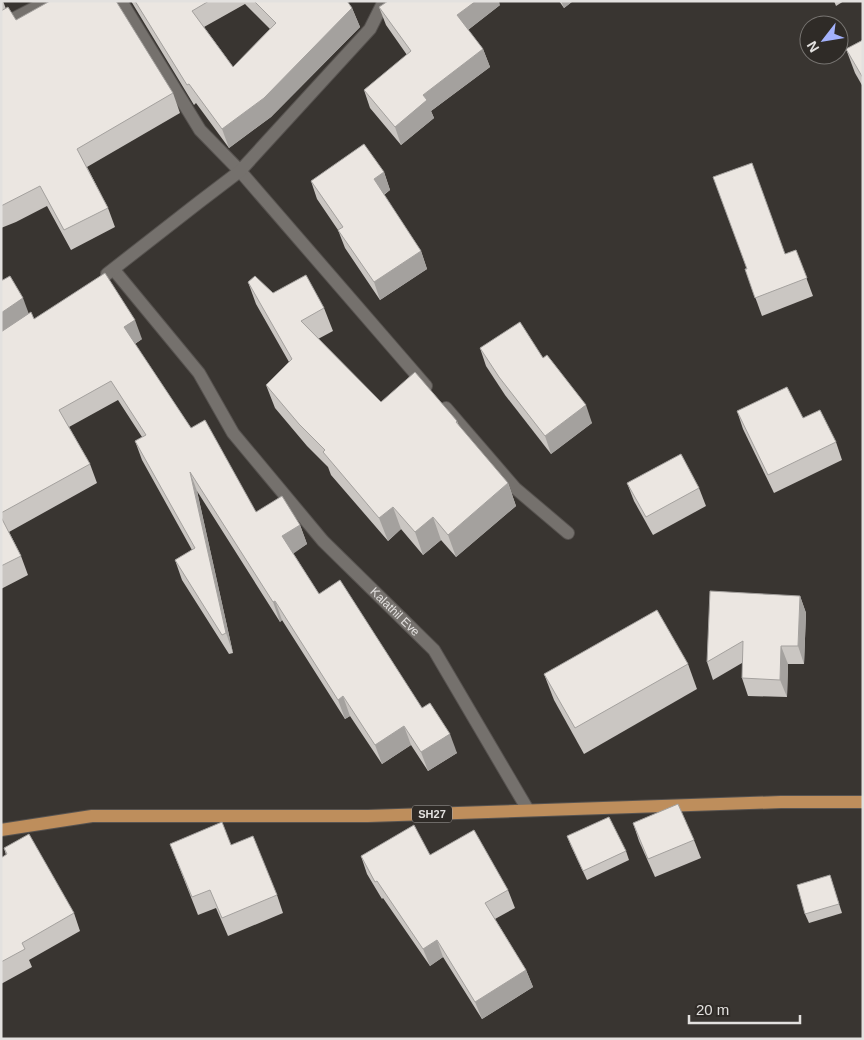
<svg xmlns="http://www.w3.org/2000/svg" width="864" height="1040" viewBox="0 0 864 1040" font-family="Helvetica,sans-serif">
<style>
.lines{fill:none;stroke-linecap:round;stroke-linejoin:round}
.street-casing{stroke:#575350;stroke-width:14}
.primary-casing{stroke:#575350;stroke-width:14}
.street{stroke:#75716d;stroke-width:12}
.primary{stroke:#be8e5c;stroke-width:12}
.wall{fill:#cac6c2;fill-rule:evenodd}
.shaded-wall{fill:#a4a19e}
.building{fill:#ebe6e1;stroke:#a4a19e}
.labels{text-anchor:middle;stroke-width:5;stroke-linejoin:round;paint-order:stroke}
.shield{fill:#2f2b27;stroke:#adaaa8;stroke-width:1}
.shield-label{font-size:11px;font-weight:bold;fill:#e3e1df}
.street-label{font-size:12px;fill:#e3e1df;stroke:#2f2b27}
</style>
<rect width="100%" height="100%" fill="#393531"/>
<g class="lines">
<defs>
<g id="street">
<polyline points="121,1 200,130 240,171 426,386"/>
<polyline points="1,25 48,1"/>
<path id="s1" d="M114,270L199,373L233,433L323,541L434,650L528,810"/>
<polyline points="107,274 198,203 240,171 370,29 384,1"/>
<polyline points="446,408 515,488 568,533"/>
</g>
<polyline id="primary" points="1,830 92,816 368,816 781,802 863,802"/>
</defs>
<use href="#street" class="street-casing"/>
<use href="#primary" class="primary-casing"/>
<use href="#street" class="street"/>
<use href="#primary" class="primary"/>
</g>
<g class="wall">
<polygon points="1,1 3,1 6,9 16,20 173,93 180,113 87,167 108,208 115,227 71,250 47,206 16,222 1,228"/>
<path d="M131,1H347L352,8L360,27L271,117L229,148L196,103L194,105ZM245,4L270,29L233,67L204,27Z"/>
<polygon points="559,1 573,1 564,8"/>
<polygon points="834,1 844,1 836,6"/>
<polygon points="500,5 468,30 483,49 490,67 431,111 434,118 401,145 370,108 364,90 407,55 386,25 379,7"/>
<polygon points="863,40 863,87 855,73 846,49"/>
<polygon points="384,172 390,190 384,195 421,251 427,269 380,300 345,248 338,230 317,199 311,181"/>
<polygon points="796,250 813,296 762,316 745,269"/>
<polygon points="1,281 28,313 34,319 142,339 135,344 191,428 256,512 300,525 307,544 293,553 319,594 422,708 457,753 428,771 411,745 382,764 350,716 345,719 282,620 280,622 197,491 233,653 229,654 182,580 175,560 192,550 142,460 135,441 142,437 118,400 69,427 90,464 97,483 9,532 21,556 28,575 1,589"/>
<polygon points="248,282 273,293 324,308 333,331 318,339 381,402 457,421 459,426 508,483 516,506 456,557 441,540 423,555 401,529 388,541 331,475 328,467 307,446 275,408 266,385 289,362 256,304"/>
<polygon points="480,348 543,358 592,423 551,454 505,395 486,366"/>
<polygon points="737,411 803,418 836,442 842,460 774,493 743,429"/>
<polygon points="627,483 699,488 706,506 653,535 634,501"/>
<polygon points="800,596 806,613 804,664 788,664 787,697 748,696 742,678 742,663 713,680 707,662"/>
<polygon points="688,664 697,689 584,754 554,700 544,674"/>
<polygon points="633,823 694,840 701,858 655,877 639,841"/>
<polygon points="567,836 626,851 629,860 587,880 571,846"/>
<polygon points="170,844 231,845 277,895 283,913 228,936 216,908 198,915"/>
<polygon points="4,848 74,913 80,931 29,960 32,967 1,984 1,858 6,855"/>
<polygon points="430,855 508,890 515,908 495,919 526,970 533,987 482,1019 443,957 430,966 383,898 382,899 367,874 361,856"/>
<polygon points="833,885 842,913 809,923 805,914"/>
</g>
<g class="shaded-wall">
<polygon points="476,1 499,1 500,5 464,33 457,15"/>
<polygon points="561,1 573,1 564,8"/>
<polygon points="352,8 360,27 271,117 229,148 222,129"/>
<polygon points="483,49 490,67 431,111 434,118 401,145 395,127 423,95"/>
<polygon points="384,172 390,190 380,197 374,179"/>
<polygon points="421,251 427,269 380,300 374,282"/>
<polygon points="23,298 30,317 1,337 1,313"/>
<polygon points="135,320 142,339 131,346 124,327"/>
<polygon points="586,405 592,423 551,454 545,436"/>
<polygon points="190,472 197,491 233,653 226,633"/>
<polygon points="508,483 516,506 456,557 448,535"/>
<polygon points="393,507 401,529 388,541 379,518"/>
<polygon points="433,517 441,540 423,555 415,532"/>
<polygon points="300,525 307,544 290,556 282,536"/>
<polygon points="800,596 806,613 804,664 798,646"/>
<polygon points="275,601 282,620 280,622 273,602"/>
<polygon points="781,646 788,664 787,697 780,680"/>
<polygon points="343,696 350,716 345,719 338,700"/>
<polygon points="404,726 411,745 382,764 375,745"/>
<polygon points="450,734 457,753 428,771 421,752"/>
<polygon points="437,940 443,957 430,966 423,949"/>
<polygon points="526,970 533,987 482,1019 475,1002"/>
</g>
<g class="building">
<polygon points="50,1 116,1 173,93 77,149 108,208 64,230 40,186 1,206 1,11 8,7 16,20"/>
<polygon points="135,1 209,1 192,11 233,67 276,23 254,1 347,1 352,8 264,98 222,129 189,84 187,85"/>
<polygon points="388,1 476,1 457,15 483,49 423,95 427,100 395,127 364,90 411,51 379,7"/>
<polygon points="863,40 863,78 846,49"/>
<polygon points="364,144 384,172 374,179 421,251 374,282 338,230 343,227 311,181"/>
<polygon points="752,163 785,254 796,250 807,278 755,298 745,269 747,269 713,177"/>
<polygon points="105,273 135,320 124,327 191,428 205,420 256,512 282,496 300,525 282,536 319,594 340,580 422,708 430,703 450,734 421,752 404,726 375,745 343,696 338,700 275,601 273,602 190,472 226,633 222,635 175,560 195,548 135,441 146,435 111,381 59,410 90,464 1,513 1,332 31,312 34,319"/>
<polygon points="306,275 324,308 301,321 381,402 415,372 457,421 456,422 508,483 448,535 433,517 415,532 393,507 379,518 323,452 325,450 299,424 266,385 292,359 248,282 255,276 273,293"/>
<polygon points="10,276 23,298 1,313 1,281"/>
<polygon points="520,322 543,358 547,355 586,405 545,436 499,377 480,348"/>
<polygon points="787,387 803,418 820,410 836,442 768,475 737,411"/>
<polygon points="681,454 699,488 646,517 627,483"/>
<polygon points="1,517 21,556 1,566"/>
<polygon points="710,591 800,596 798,646 781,646 780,680 742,678 743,641 707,662"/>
<polygon points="657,610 688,664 575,728 544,674"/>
<polygon points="678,804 694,840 648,859 633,823"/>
<polygon points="609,817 626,851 583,871 567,836"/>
<polygon points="222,822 231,845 253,836 277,895 222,918 210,890 192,897 170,844"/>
<polygon points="414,825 430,855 474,830 508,890 485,903 526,970 475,1002 437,940 423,949 377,881 375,882 361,856"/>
<polygon points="29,834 74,913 22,943 25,949 1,962 1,858 7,854 4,848"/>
<polygon points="830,875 839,904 805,914 797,885"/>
</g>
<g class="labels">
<rect class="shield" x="412" y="805.5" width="40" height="17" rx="4"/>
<g class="shield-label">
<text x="432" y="818">SH27</text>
</g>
<g class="street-label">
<text dy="4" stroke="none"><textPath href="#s1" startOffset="444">Kalathil Eve</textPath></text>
</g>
</g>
<rect width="864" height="1040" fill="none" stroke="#e3e1df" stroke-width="5"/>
<g transform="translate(824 40) rotate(239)"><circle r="24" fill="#2f2b27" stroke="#777471"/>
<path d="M0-4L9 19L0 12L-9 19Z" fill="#a4b2fc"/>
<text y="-8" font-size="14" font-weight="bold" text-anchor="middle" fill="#e3e1df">N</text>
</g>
<path d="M689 1015v8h111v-8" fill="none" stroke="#e3e1df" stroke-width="2.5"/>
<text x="696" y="1015" font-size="15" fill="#e3e1df" stroke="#2f2b27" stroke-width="4" paint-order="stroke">20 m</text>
</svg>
